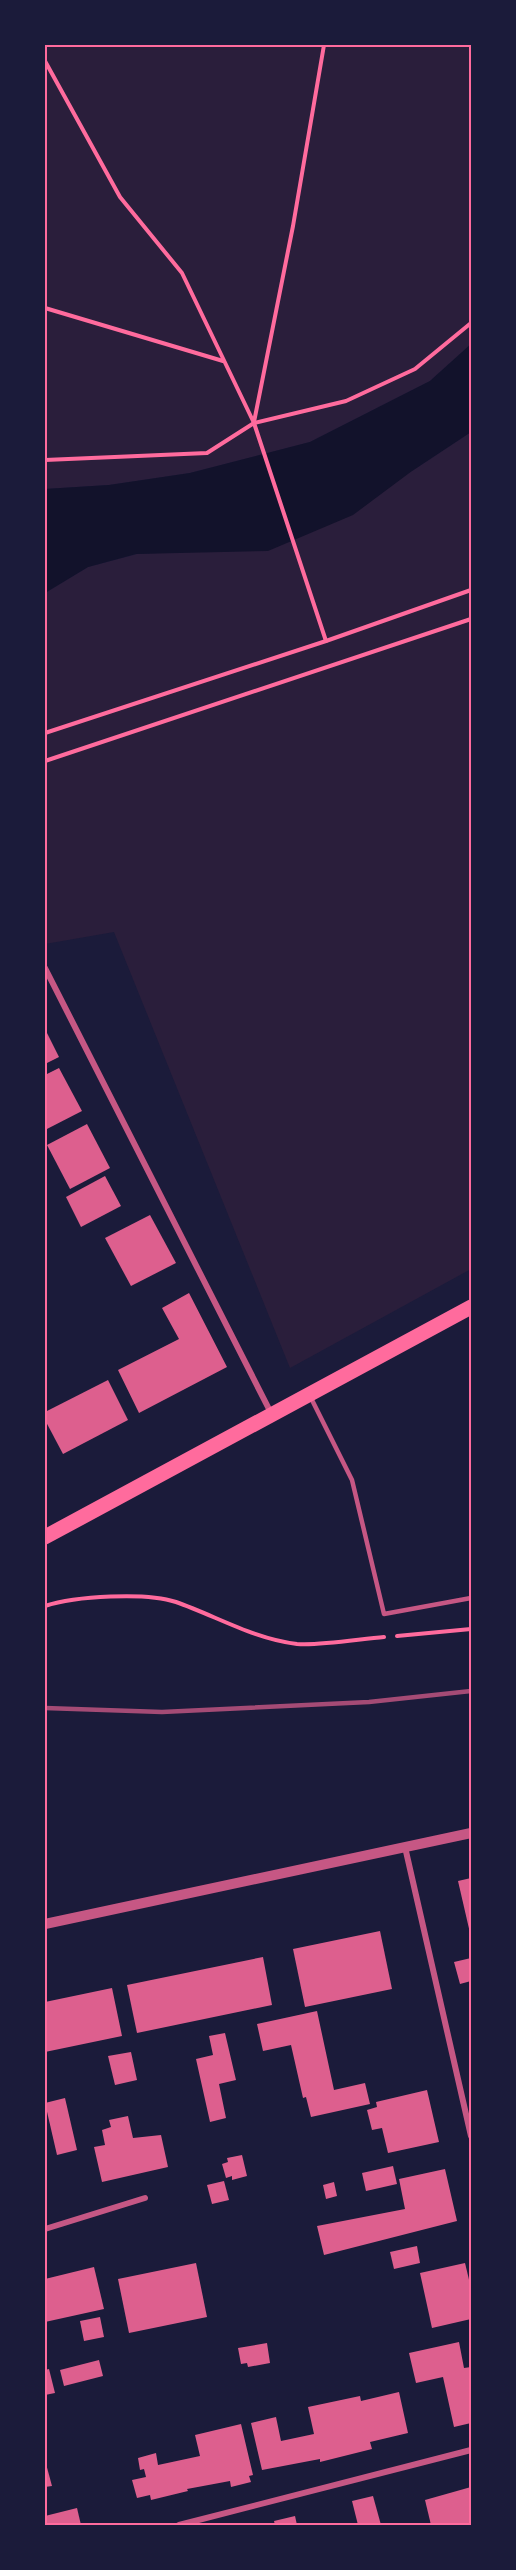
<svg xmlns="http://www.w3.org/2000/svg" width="516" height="2570" viewBox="0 0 516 2570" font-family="'Sofia Sans Condensed',sans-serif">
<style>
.green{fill:#2a1e3b}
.water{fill:#12122b}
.building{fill:#dd5f8e}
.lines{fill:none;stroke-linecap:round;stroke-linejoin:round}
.path{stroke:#ff6b9d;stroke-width:4}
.service{stroke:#c65784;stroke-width:4.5}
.minor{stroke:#c65784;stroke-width:6}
.tertiary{stroke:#c65784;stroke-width:10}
.primary{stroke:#ff6b9d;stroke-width:15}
.rail{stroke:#a44b75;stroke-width:4.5}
.neatline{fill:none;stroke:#ff6b9d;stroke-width:2}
</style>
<rect width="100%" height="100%" fill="#1b1b3a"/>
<g class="green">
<polygon points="45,45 471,45 471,344 430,381 310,442 190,473 109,485 45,489"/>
<polygon points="471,432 471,1269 290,1368 114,932 45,944 45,593 88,567 137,554 198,551 412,471"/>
</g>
<polygon class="water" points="471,344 471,432 412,471 353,515 268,551 136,554 88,567 45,593 45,489 109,485 190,473 310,442 430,381"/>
<g class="building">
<polygon points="45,1029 59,1057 45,1064"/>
<polygon points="59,1068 82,1111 45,1130 45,1075"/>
<polygon points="87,1124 110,1168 70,1189 47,1145"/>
<polygon points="105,1176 121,1206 81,1227 66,1197"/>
<polygon points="150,1215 176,1263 131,1286 105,1238"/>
<polygon points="189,1293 227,1367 139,1413 118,1370 179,1339 162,1308"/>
<polygon points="108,1380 128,1420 63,1454 45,1420 45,1412"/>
<polygon points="471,1878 471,1932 470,1933 458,1881"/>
<polygon points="380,1931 392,1989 305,2007 293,1949"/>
<polygon points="263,1957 272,2005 137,2033 127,1985"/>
<polygon points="471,1958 471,1981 460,1984 454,1962"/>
<polygon points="112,1988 122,2036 45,2052 45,2002"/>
<polygon points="317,2011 334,2090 365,2083 370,2104 311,2117 306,2097 303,2098 291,2045 263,2051 257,2024"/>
<polygon points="225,2033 236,2080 219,2084 226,2118 210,2122 196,2059 213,2055 209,2036"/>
<polygon points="131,2052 137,2080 115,2085 108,2056"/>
<polygon points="427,2090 439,2142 388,2153 382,2128 372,2130 367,2110 377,2107 376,2102"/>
<polygon points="65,2098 77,2150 57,2155 45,2103"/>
<polygon points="128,2116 133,2138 161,2135 168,2167 102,2182 94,2147 105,2145 102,2130 111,2127 109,2120"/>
<polygon points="242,2155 247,2176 232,2180 232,2176 226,2178 222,2164 228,2162 227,2158"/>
<polygon points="393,2166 397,2184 366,2191 362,2173"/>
<polygon points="445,2169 457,2221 324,2255 317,2226 405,2209 399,2179"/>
<polygon points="224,2181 229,2200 212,2204 207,2185"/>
<polygon points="334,2182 337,2196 326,2199 323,2185"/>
<polygon points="417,2246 420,2263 394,2269 390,2252"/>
<polygon points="196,2263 207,2317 129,2333 118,2279"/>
<polygon points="465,2263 471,2288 471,2319 432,2328 420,2273"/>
<polygon points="94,2267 104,2309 45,2322 45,2279"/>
<polygon points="100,2317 104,2337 84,2341 80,2321"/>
<polygon points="459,2342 464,2368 471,2367 471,2423 454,2427 443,2377 416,2383 409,2353"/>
<polygon points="267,2343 270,2363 248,2367 247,2363 241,2364 238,2348"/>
<polygon points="99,2360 103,2376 64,2386 60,2370"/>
<polygon points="49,2369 55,2393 45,2395 45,2370"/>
<polygon points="399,2392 408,2433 370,2442 372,2449 320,2462 320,2459 262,2470 251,2423 276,2417 281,2441 314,2434 308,2407 360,2396 361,2401"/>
<polygon points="241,2424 253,2475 249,2476 251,2482 231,2487 230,2481 187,2489 188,2491 151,2500 150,2495 137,2498 132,2480 146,2477 144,2469 140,2470 138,2458 156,2453 158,2465 200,2456 195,2435"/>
<polygon points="45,2460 52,2486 45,2487"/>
<polygon points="471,2487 471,2525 431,2525 425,2500"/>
<polygon points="373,2496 381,2525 358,2525 352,2501"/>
<polygon points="77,2508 81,2525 45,2525 45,2516"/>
<polygon points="295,2516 297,2525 275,2525 274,2521"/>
</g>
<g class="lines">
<g class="path">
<polyline points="45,61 120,197 182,273 254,423 326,641"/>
<polyline points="45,308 223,361"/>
<polyline points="254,422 293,226 324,45"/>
<polyline points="45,460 207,453 254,423 346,401 415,369 471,323"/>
<polyline points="45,733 326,641 471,590"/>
<polyline points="45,761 471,619"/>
<path d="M45,1606C75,1596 146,1592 176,1602C216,1616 254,1639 297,1644C319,1646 360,1639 384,1637"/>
<polyline points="397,1636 471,1629"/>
</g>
<polyline class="service" points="310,1396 352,1480 384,1614 471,1598"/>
<g class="minor">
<polyline points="45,968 271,1413"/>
<polyline points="405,1847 471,2136"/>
<polyline points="45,2229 145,2198"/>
<polyline points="179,2525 471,2450"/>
</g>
<polyline class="tertiary" points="45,1924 471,1833"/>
<polyline class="primary" points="45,1537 471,1307"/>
<polyline class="rail" points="45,1708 162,1712 369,1702 471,1691"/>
</g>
<rect width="516" height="2570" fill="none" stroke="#1b1b3a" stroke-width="93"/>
<rect x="46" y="46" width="424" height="2478" class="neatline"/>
</svg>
